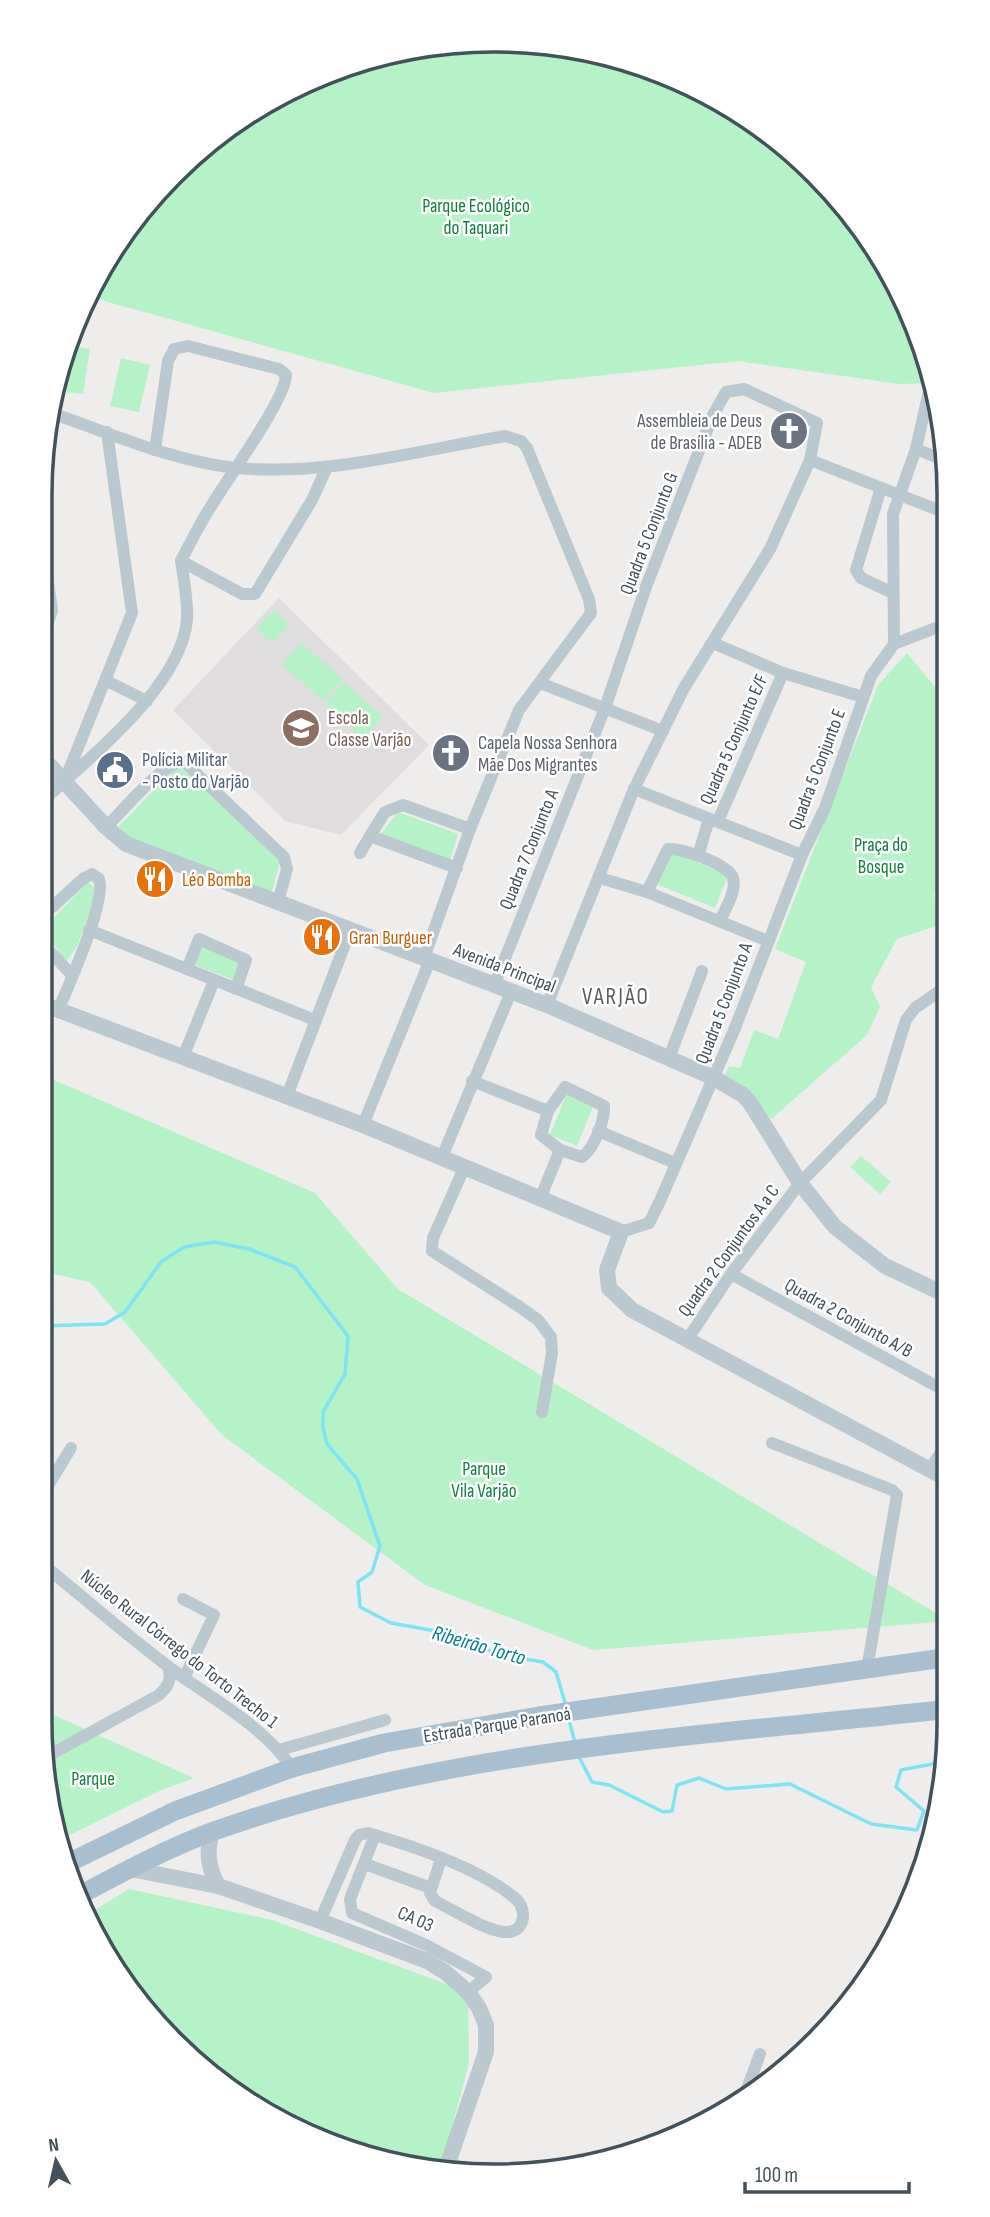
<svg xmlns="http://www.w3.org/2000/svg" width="990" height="2217" viewBox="0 0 990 2217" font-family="'Sofia Sans Condensed',sans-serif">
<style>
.education{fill:#e0ddde}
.green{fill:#b5f2c8}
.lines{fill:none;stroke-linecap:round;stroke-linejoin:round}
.stream{stroke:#7ee3f2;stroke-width:3.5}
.minor{stroke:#bbc8d0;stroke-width:12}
.tertiary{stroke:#bbc8d0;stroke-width:16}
.primary{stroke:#a9bece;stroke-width:19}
.labels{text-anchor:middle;stroke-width:5;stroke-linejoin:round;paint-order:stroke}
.park-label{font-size:19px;fill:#0f813f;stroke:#fff}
.worship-label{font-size:19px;fill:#5b616d;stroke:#fff;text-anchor:end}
.street-label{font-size:19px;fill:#43515b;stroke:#fff}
.education-label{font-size:19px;fill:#785e54;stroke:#fff;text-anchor:start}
.service-label{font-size:19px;fill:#4e5e75;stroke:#fff;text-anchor:start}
.food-label{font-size:19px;fill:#c56008;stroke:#fff;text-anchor:start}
.water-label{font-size:21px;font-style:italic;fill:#047e90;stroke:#fff}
.quarter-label{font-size:23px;letter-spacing:2px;fill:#585d62;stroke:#fff}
.rim{fill:none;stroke:#43515b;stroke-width:3.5}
</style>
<rect width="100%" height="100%" fill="#efecec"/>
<polygon class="education" points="279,598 429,745 341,835 285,821 173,710"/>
<g class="green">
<polygon points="466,41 642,65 772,134 856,218 915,321 932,383 900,384 738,361 434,393 94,298 153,195 294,87"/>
<polygon points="66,345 90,349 83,394 57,391"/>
<polygon points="121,358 150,365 139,412 110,406"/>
<polygon points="274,610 289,625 272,643 256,628"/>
<polygon points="301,643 343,679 324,701 282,665"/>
<polygon points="907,653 940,693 947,690 947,883 934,892 939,925 897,939 871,987 880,1007 867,1035 771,1119 750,1092 724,1077 729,1066 740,1068 754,1030 778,1039 806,962 775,949 878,685"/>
<polygon points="344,682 382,717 363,738 325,704"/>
<polygon points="178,765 280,861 272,892 124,835 119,826"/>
<polygon points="398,812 458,834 450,860 380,835"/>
<polygon points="669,851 728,875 715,908 656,884"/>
<polygon points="88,882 98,891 77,946 66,962 43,929"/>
<polygon points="203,944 243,960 234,980 195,965"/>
<polygon points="40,1074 315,1193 398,1289 949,1621 593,1650 425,1585 222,1435 90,1282 40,1271"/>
<polygon points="567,1093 594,1104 577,1146 550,1135"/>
<polygon points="861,1156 891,1182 880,1194 850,1167"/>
<polygon points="40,1709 194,1778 159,1791 60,1840"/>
<polygon points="129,1889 272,1920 468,1992 469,2063 441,2169 407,2168 268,2116 153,2022 90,1913"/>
</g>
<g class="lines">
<g class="stream">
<polyline points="40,1326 105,1324 125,1312 161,1262 184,1247 214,1242 249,1249 295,1267 348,1336 345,1374 323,1412 323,1428 327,1444 357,1479 380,1546 372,1572 358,1582 360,1607 391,1623 458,1635 497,1654 543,1662 556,1672 566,1706"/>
<polyline points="569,1720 575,1743"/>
<polyline points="579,1757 592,1782 609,1785 663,1812 672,1811 677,1785 699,1778 726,1789 790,1784 871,1824 917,1830 924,1811 896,1787 901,1770 943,1762"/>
</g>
<g class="minor">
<path d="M54,414C113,434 174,462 237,468C326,476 417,451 505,436L521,441L527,448L589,599L591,613L519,710L470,829L424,958"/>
<polyline points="916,449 946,461"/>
<path d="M155,450L168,361L174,349L188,346L279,369L286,375C286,399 225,482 210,508C199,525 190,543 181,561"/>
<polyline points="810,460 946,513"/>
<polyline points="881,488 856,570 861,578 893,593"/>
<polyline points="181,561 242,594 255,594 312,500 327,467"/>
<polyline points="713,643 783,673 863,697"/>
<polyline points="894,644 893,514 916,449 931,382"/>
<polyline points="894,644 946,624"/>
<polyline points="40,647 52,610 40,525"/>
<polyline points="107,681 147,701"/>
<polyline points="540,683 663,731"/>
<polyline points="65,780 132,613 107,432"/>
<polyline points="634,789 802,855"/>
<path d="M40,803C87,760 181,687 187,620C188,600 184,580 181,561"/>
<polyline points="718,821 783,673"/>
<path d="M106,827C122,812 163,761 184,762L284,857L287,869L278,902"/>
<polyline points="370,836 385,812 403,805 470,829"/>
<polyline points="360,853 370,836 457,868"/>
<polyline points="698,856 709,819"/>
<polyline points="600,878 647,892 768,941"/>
<path d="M647,892L668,849C681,848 729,864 733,878C737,891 725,909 720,921"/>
<polyline points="40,893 54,906"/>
<path d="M40,918L84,878L92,874L99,879C107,901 68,986 58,1011"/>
<polyline points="89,930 315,1020"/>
<polyline points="40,941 72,975"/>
<polyline points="187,969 199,939 246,960 236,989"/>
<polyline points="494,986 605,708 646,587 713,415 726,392 744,389 817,423 810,460 770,549 684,688 634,789 547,1005"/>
<polyline points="40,1022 51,1008"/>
<polyline points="183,1057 214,981"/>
<polyline points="669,1058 702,971"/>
<polyline points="472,1081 548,1111"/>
<path d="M565,1087L604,1106C605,1120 594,1149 582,1157L560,1150L541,1135L548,1111Z"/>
<polyline points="287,1096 350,931"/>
<polyline points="363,1125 430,960"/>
<polyline points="598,1131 675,1163"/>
<polyline points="442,1157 511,992"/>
<polyline points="465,1166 433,1238 432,1251 517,1305 538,1320 551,1337 552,1353 542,1412"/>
<polyline points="540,1199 560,1150"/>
<polyline points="621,1232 649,1223 660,1201 735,1028 802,855 825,808 871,676 894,644"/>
<polyline points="731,1274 949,1393"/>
<polyline points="687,1340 731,1274 800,1183 881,1100 906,1020 915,1008 947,986"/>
<polyline points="772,1443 892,1490 897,1495 867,1669"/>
<polyline points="929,1470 949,1441"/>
<polyline points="40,1499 71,1448"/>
<path d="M40,1562C83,1597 125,1634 169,1667C211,1699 262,1724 292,1768"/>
<polyline points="183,1599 214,1615 184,1678"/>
<polyline points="279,1750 385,1720"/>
<path d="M46,1757L159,1695C169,1685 172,1680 168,1667"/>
<polyline points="375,1835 350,1899 352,1913 426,1945 486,1977 468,1992"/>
<polyline points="365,1864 431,1888"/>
<path d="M320,1921L355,1840L359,1835L368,1833C413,1846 480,1868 516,1899C528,1910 525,1934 504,1932C485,1930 453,1910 435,1901L430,1893L441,1859"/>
<polyline points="743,2099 760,2054"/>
</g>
<g class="tertiary">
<polyline points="40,755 106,827 126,844 547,1005 714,1078 743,1095 751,1104 800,1183 835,1227 885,1266 948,1296"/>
<polyline points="40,1003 363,1125 621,1232 607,1270 609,1288 632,1310 949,1480"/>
<path d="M212,1832C206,1852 208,1867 218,1886"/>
<polyline points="130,1869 218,1886 320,1921 427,1961 445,1972 468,1992 479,2008 486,2025 486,2052 446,2169"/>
</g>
<g class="primary">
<polyline points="64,1865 175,1811 292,1768 384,1743 539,1716 950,1657"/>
<path d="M80,1895C123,1872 168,1848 214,1831C448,1748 705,1736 950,1709"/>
</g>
</g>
<defs>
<symbol id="church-disc" viewBox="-11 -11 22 22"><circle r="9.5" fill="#6b7280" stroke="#fff"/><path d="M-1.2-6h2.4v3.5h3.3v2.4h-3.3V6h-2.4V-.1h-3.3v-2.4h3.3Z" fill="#fff"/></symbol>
<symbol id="school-disc" viewBox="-11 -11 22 22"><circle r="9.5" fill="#8d6e63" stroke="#fff"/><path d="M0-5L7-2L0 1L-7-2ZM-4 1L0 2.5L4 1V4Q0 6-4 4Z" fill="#fff"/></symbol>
<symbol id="civic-disc" viewBox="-11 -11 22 22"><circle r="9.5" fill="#5c6f8a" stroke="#fff"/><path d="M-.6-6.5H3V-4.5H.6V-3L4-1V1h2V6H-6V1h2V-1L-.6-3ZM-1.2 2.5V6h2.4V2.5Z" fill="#fff"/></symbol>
<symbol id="restaurant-disc" viewBox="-11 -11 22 22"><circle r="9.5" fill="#e8710a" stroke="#fff"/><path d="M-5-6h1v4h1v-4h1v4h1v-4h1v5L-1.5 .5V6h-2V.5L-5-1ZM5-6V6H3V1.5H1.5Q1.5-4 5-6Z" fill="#fff"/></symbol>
</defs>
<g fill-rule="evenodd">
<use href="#church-disc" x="767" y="409" width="44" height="44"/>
<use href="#school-disc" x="279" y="706" width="44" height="44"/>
<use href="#church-disc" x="429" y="731" width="44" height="44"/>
<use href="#civic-disc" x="93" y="748" width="44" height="44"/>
<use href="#restaurant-disc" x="133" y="857" width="44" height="44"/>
<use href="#restaurant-disc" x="300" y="915" width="44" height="44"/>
</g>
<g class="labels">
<g class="park-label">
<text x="476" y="212">Parque Ecológico<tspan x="476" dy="22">do Taquari</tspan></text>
<text x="881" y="851">Praça do<tspan x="881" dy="22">Bosque</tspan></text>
<text x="484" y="1475">Parque<tspan x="484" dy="22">Vila Varjão</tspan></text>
<text x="93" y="1785">Parque</text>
</g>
<g class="worship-label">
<text x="762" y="427">Assembleia de Deus<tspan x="762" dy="22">de Brasília - ADEB</tspan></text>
<text x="478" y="749" text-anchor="start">Capela Nossa Senhora<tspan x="478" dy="22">Mãe Dos Migrantes</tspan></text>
</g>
<g class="street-label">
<text transform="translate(648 533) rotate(-69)" y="7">Quadra 5 Conjunto G</text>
<text transform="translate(733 739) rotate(-66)" y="7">Quadra 5 Conjunto E/F</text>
<text transform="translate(816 769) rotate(-69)" y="7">Quadra 5 Conjunto E</text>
<text transform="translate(528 849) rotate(-68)" y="7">Quadra 7 Conjunto A</text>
<text transform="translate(505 967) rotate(21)" y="7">Avenida Principal</text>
<text transform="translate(723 1003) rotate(-69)" y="7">Quadra 5 Conjunto A</text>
<text transform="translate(728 1250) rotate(-54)" y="7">Quadra 2 Conjuntos A a C</text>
<text transform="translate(849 1317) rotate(29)" y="7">Quadra 2 Conjunto A/B</text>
<text transform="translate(180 1648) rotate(38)" y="7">Núcleo Rural Córrego do Torto Trecho 1</text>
<text transform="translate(497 1724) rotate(-9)" y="7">Estrada Parque Paranoá</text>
<text transform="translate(416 1918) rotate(24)" y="7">CA 03</text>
</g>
<g class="education-label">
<text x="328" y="724">Escola<tspan x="328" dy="22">Classe Varjão</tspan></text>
</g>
<g class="service-label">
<text x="142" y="766">Polícia Militar<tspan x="142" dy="22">- Posto do Varjão</tspan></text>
</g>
<g class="food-label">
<text x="182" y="886">Léo Bomba</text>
<text x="349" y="944">Gran Burguer</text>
</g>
<g class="water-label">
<text transform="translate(479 1645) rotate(16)" y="7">Ribeirão Torto</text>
</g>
<g class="quarter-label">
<text x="616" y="1004">VARJÃO</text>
</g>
</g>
<path d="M0 0H990V2217H0ZM494 52H495A442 442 0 0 1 937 494V1722A442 442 0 0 1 495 2164H494A442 442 0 0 1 52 1722V494A442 442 0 0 1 494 52Z" fill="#fff" fill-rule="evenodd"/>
<path class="rim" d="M494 52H495A442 442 0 0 1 937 494V1722A442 442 0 0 1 495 2164H494A442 442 0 0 1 52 1722V494A442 442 0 0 1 494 52Z"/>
<g transform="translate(56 2161) rotate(352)" stroke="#ffffff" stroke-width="5" paint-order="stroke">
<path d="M0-5L12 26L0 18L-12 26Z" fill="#43515b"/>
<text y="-10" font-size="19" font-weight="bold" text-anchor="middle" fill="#43515b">N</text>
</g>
<path d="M745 2182v10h164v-10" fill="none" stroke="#43515b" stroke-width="3.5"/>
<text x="755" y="2182" font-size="21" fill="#43515b" stroke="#ffffff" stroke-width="5" paint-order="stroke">100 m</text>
</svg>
